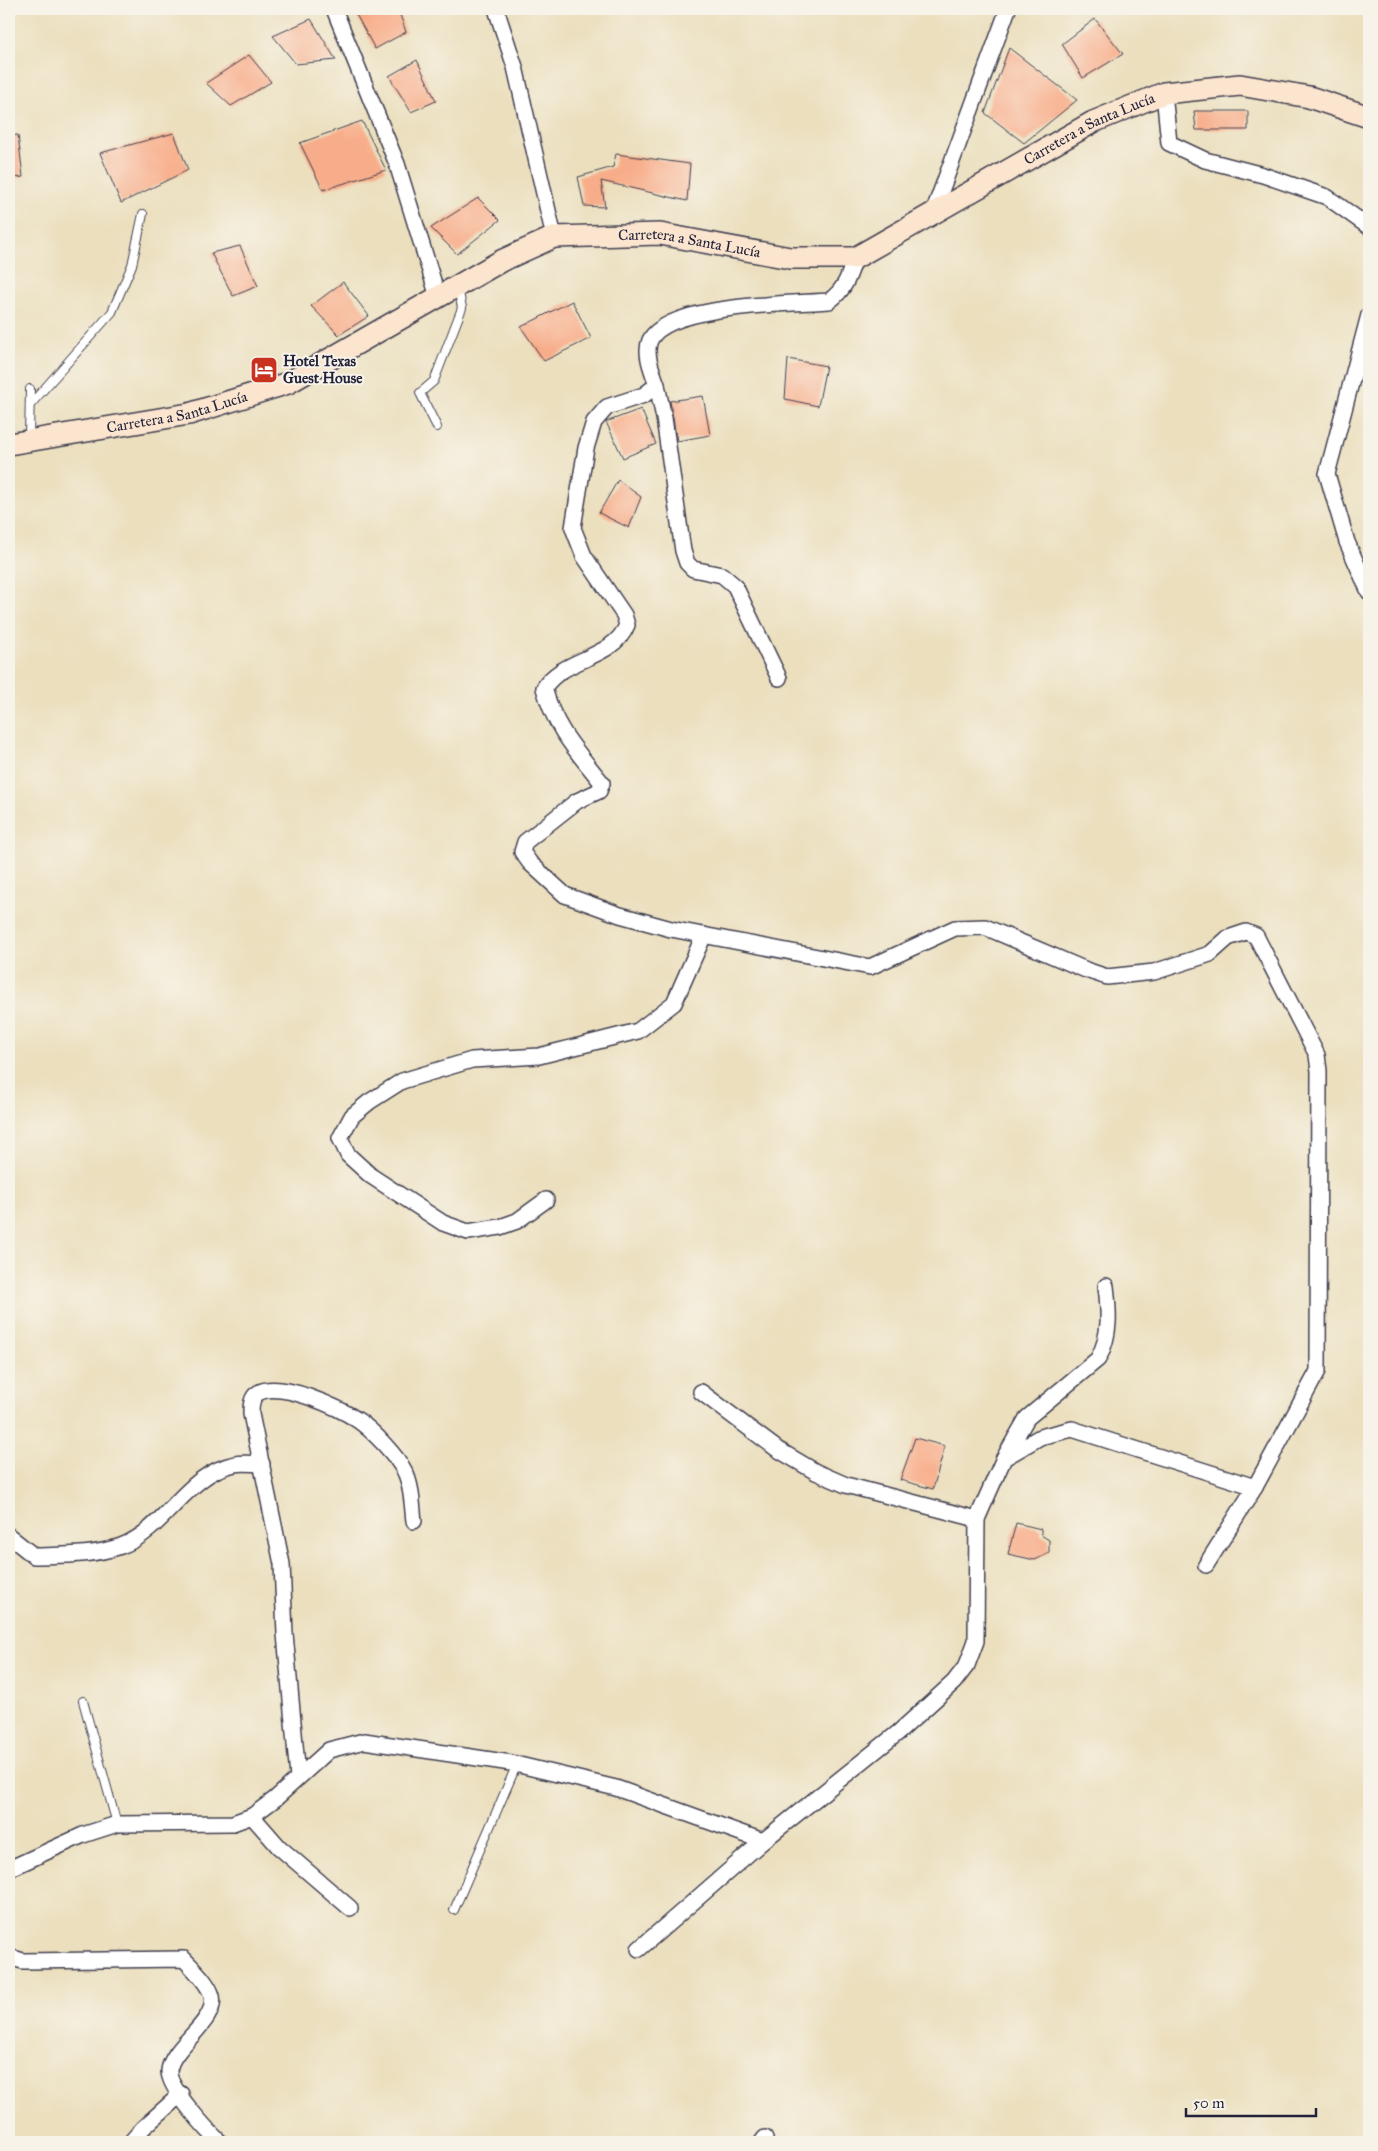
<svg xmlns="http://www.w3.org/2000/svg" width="1378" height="2151" viewBox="0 0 1378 2151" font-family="'IM FELL Great Primer',serif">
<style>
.building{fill:#f8ad8a}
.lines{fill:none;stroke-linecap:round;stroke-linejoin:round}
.service-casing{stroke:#403e4f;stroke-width:10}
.minor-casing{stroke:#403e4f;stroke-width:18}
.secondary-casing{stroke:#403e4f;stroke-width:24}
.service{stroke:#fff;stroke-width:8}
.minor{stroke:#fff;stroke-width:15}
.secondary{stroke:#fbe5cf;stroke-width:21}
.labels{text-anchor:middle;stroke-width:4;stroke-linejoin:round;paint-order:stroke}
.street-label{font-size:15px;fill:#22223b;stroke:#f7f3e8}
.poi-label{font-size:15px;font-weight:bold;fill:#22223b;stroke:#f7f3e8;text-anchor:start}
</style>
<rect width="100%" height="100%" fill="#f7f3e8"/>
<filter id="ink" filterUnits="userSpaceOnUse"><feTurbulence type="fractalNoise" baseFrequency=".02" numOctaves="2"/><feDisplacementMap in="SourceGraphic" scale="10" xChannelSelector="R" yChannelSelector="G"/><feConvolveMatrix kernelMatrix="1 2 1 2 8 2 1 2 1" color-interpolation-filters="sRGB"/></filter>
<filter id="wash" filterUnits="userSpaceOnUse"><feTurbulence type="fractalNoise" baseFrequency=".0096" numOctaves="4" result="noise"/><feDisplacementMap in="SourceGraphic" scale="20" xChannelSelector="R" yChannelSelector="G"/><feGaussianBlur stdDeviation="1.12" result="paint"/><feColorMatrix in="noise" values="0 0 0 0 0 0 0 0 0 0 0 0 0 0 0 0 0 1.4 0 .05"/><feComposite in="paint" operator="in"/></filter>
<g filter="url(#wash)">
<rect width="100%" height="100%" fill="#ebdfbe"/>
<g id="blocks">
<g class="building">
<polygon points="353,9 398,9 406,32 375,49"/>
<polygon points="311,19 336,60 296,64 273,36"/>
<polygon points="1095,19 1123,54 1083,78 1062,44"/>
<polygon points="1009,48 1077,100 1024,143 985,113"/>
<polygon points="249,55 271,82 231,106 206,83"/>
<polygon points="417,60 436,101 411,112 389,76"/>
<polygon points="1194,111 1248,111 1248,130 1196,130"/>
<polygon points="362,121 386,170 323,190 300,143"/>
<polygon points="174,133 188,170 121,203 100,153"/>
<polygon points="18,135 23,177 9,178 9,136"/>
<polygon points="616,154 690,164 687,201 601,181 605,207 584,206 578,177 613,167"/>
<polygon points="478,198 500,220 457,254 431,228"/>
<polygon points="240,246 258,286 233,296 211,253"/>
<polygon points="343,282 369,316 339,335 311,306"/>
<polygon points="572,301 591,338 544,361 521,327"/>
<polygon points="788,359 826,366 818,406 785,399"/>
<polygon points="703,396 710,435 677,441 670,401"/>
<polygon points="641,409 656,444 623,458 606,422"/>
<polygon points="618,480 641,497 629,528 599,513"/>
<polygon points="915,1438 945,1446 933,1489 900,1480"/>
<polygon points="1016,1523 1041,1529 1041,1535 1049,1540 1049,1553 1035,1560 1008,1554"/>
</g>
</g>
</g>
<g filter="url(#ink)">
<use href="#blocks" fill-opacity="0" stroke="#403e4f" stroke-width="1"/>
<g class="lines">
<defs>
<g id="service">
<polyline points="30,405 112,312 132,265 143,214"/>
<polyline points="437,427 420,393 434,381 462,308 458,287"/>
<polyline points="29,438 30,389"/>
<polyline points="83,1701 117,1824"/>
<polyline points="454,1910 517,1764"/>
</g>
<g id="minor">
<polyline points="334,9 397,164 438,297"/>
<polyline points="496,9 515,67 554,237"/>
<polyline points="1164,93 1169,143 1205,160 1263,175 1327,197 1369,227"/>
<polyline points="933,213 1008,9"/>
<path d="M855,258C849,276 845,290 829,301C791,304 668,304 650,340C644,354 653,372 657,385L644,395L607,407L594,422L586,448L576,509L573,528L584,556L624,615L627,625C613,660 563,657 544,688C555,729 576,750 602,783L599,791L577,801L525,842L522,852L530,863L565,895L620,915L671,929L870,967L955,928L985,927L1086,970L1107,977L1154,972L1210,954L1228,938L1246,932L1256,936L1317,1055L1319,1071L1318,1371L1255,1487L1206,1565"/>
<polyline points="1369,315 1327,474 1347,542 1369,592"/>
<polyline points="657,385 664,418 683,551 687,563 693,569 722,575 735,586 779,678"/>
<polyline points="546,1200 517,1221 500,1227 468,1232 443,1223 371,1176 348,1155 340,1138 352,1116 369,1102 402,1081 472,1060 539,1056 638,1031 674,1003 704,935"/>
<polyline points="701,1392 777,1449 816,1472 846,1485 977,1519"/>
<path d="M1004,1458L1027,1418L1098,1359C1111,1335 1109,1312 1106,1286"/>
<path d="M9,1536L34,1556C63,1555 93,1556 121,1546C167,1529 185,1474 235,1464C243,1462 254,1464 262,1464"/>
<path d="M298,1777L285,1634L282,1564L251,1414C251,1406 251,1397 258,1393C280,1380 340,1408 359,1421C373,1431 397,1456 405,1472C412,1486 412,1505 414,1521"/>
<polyline points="252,1816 279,1847 350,1908"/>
<polyline points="9,1869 83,1835 117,1824 233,1823 252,1816 275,1799 329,1750 364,1741 511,1763 616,1788 763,1841"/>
<polyline points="639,1949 763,1841 899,1732 954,1682 967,1665 976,1641 977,1519 1004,1458 1040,1437 1072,1429 1255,1487"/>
<path d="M9,1957L23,1961L184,1959C193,1969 208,1982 212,1996C218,2022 171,2046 169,2071C168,2088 208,2131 220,2142"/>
<polyline points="131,2142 143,2128 181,2094"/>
<polyline points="762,2142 765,2138"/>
</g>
<g id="secondary">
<path id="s1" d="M9,444L189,414L288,383L501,261L554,237L660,234L790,258H855L1093,122L1164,93L1240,85L1309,97L1369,117"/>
</g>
</defs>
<use href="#service" class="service-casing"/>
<use href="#minor" class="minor-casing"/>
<use href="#secondary" class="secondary-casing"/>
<use href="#service" class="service"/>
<use href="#minor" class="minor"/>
<use href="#secondary" class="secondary"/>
</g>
</g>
<defs>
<symbol id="hotel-square" viewBox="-11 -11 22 22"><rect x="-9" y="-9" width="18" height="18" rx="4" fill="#c8321e" stroke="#f7f3e8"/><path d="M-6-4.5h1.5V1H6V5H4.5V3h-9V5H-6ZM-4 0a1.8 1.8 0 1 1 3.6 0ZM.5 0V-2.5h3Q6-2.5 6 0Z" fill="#fff"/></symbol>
</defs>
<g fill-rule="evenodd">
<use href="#hotel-square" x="248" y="354" width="32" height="32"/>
</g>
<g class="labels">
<g class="street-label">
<text dy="5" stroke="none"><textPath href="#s1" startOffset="1161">Carretera a Santa Lucía</textPath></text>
<text dy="5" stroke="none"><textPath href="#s1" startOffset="726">Carretera a Santa Lucía</textPath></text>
<text dy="5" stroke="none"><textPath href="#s1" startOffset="171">Carretera a Santa Lucía</textPath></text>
</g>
<g class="poi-label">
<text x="283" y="366">Hotel Texas<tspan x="283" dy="17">Guest House</tspan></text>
</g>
</g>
<rect width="1378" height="2151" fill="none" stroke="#f7f3e8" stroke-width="30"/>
<path d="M1186 2108v8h130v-8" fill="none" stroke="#22223b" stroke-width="2.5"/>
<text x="1193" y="2108" font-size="15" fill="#22223b" stroke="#f7f3e8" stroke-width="4" paint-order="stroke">50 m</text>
</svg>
